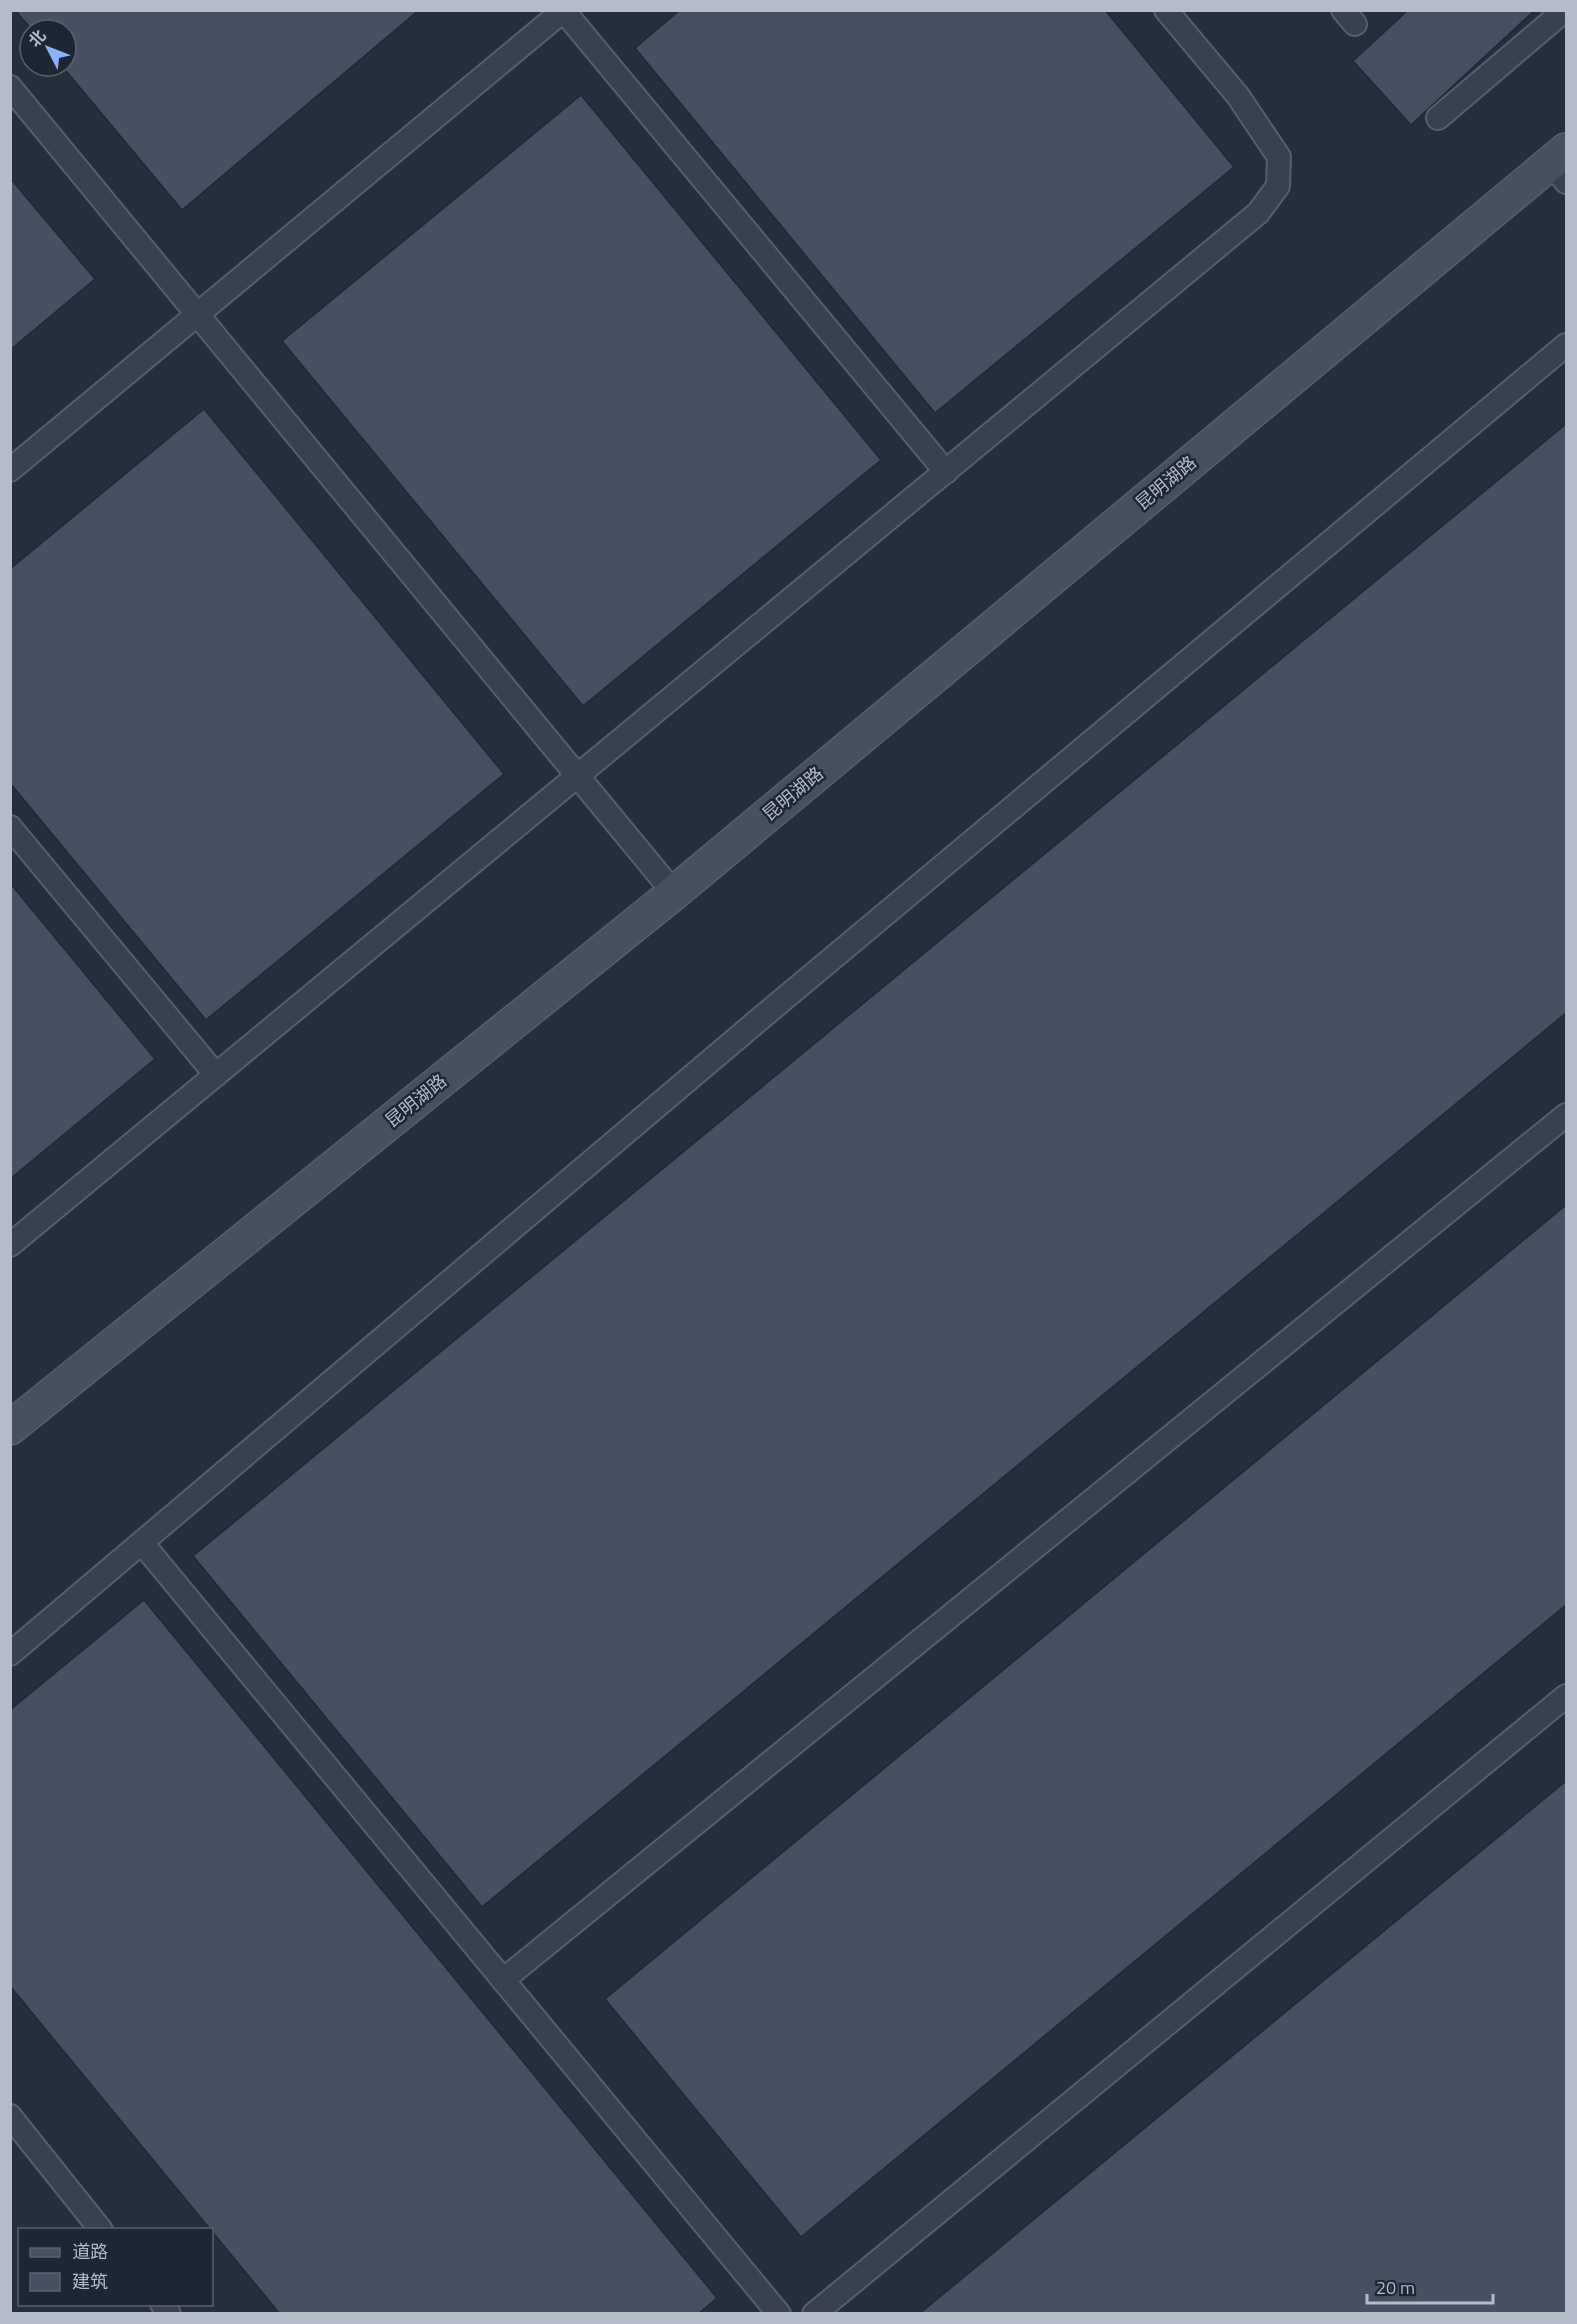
<svg xmlns="http://www.w3.org/2000/svg" width="1577" height="2324" viewBox="0 0 1577 2324" font-family="'Titillium Web','Noto Sans SC',sans-serif">
<style>
.building{fill:#455162;stroke:#1f2835;stroke-width:1.5}
.lines{fill:none;stroke-linecap:round;stroke-linejoin:round}
.lane-casing{stroke:#565f6c;stroke-width:26}
.secondary-casing{stroke:#565f6c;stroke-width:36}
.lane{stroke:#38414e;stroke-width:22}
.secondary{stroke:#465061;stroke-width:33}
.labels{text-anchor:middle;stroke-width:5;stroke-linejoin:round;paint-order:stroke}
.street-label{font-size:18px;fill:#b4bcc9;stroke:#1d2633}
</style>
<rect width="100%" height="100%" fill="#242f3e"/>
<g class="building">
<polygon points="15,10 419,10 182,210 62,66 66,66 66,30 32,30"/>
<polygon points="680,10 1105,10 1234,167 935,413 635,48"/>
<polygon points="1408,10 1535,10 1411,125 1353,61"/>
<polygon points="581,95 881,460 583,706 282,341"/>
<polygon points="10,178 95,279 10,350"/>
<polygon points="204,409 504,774 206,1020 10,783 10,569"/>
<polygon points="1566,424 1566,1013 482,1907 193,1556"/>
<polygon points="10,883 155,1059 10,1179"/>
<polygon points="1566,1205 1566,1605 801,2237 605,1999"/>
<polygon points="144,1600 717,2298 698,2314 280,2314 10,1986 10,1710"/>
<polygon points="1566,1781 1566,2314 919,2314"/>
</g>
<g class="lines">
<defs>
<g id="lane">
<polyline points="563,10 946,472"/>
<polyline points="1343,10 1355,24"/>
<polyline points="10,87 674,893"/>
<polyline points="1438,118 1565,10"/>
<polyline points="1551,163 1566,182"/>
<polyline points="10,470 564,10"/>
<polyline points="10,827 216,1075"/>
<polyline points="10,1245 1258,213 1278,186 1279,157 1238,96 1166,10"/>
<polyline points="142,1543 779,2314"/>
<polyline points="10,1654 755,1023 1566,345"/>
<polyline points="503,1980 1566,1115"/>
<polyline points="10,2116 101,2230"/>
<polyline points="162,2304 169,2314"/>
<polyline points="814,2314 1566,1696"/>
</g>
<polyline id="secondary" points="10,1428 674,893 1566,150"/>
</defs>
<use href="#lane" class="lane-casing"/>
<use href="#secondary" class="secondary-casing"/>
<use href="#lane" class="lane"/>
<use href="#secondary" class="secondary"/>
</g>
<g class="labels">
<g class="street-label">
<text transform="translate(1166 483) rotate(-40)" y="6">昆明湖路</text>
<text transform="translate(793 794) rotate(-40)" y="6">昆明湖路</text>
<text transform="translate(416 1101) rotate(-39)" y="6">昆明湖路</text>
</g>
</g>
<rect width="1577" height="2324" fill="none" stroke="#b4bcc9" stroke-width="24"/>
<rect x="18" y="2228" width="195" height="78" fill="#1d2633" stroke="#59626f" stroke-width="1.5"/>
<rect x="30" y="2248" width="30" height="9" fill="#465061" stroke="#59626f" stroke-width="1.5"/>
<text x="72" y="2258" font-size="18" fill="#b4bcc9">道路</text>
<rect x="30" y="2273" width="30" height="18" fill="#455162" stroke="#59626f" stroke-width="1.5"/>
<text x="72" y="2288" font-size="18" fill="#b4bcc9">建筑</text>
<g transform="translate(48 48) rotate(312)"><circle r="28" fill="#1d2633" stroke="#59626f" stroke-width="1.5"/>
<path d="M0-4.5L10 22L0 15L-10 22Z" fill="#8ab4f8"/>
<text y="-9" font-size="16" font-weight="bold" text-anchor="middle" fill="#b4bcc9">北</text>
</g>
<path d="M1367 2294v9h126v-9" fill="none" stroke="#b4bcc9" stroke-width="3"/>
<text x="1376" y="2294" font-size="18" fill="#b4bcc9" stroke="#1d2633" stroke-width="4.5" paint-order="stroke">20 m</text>
</svg>
